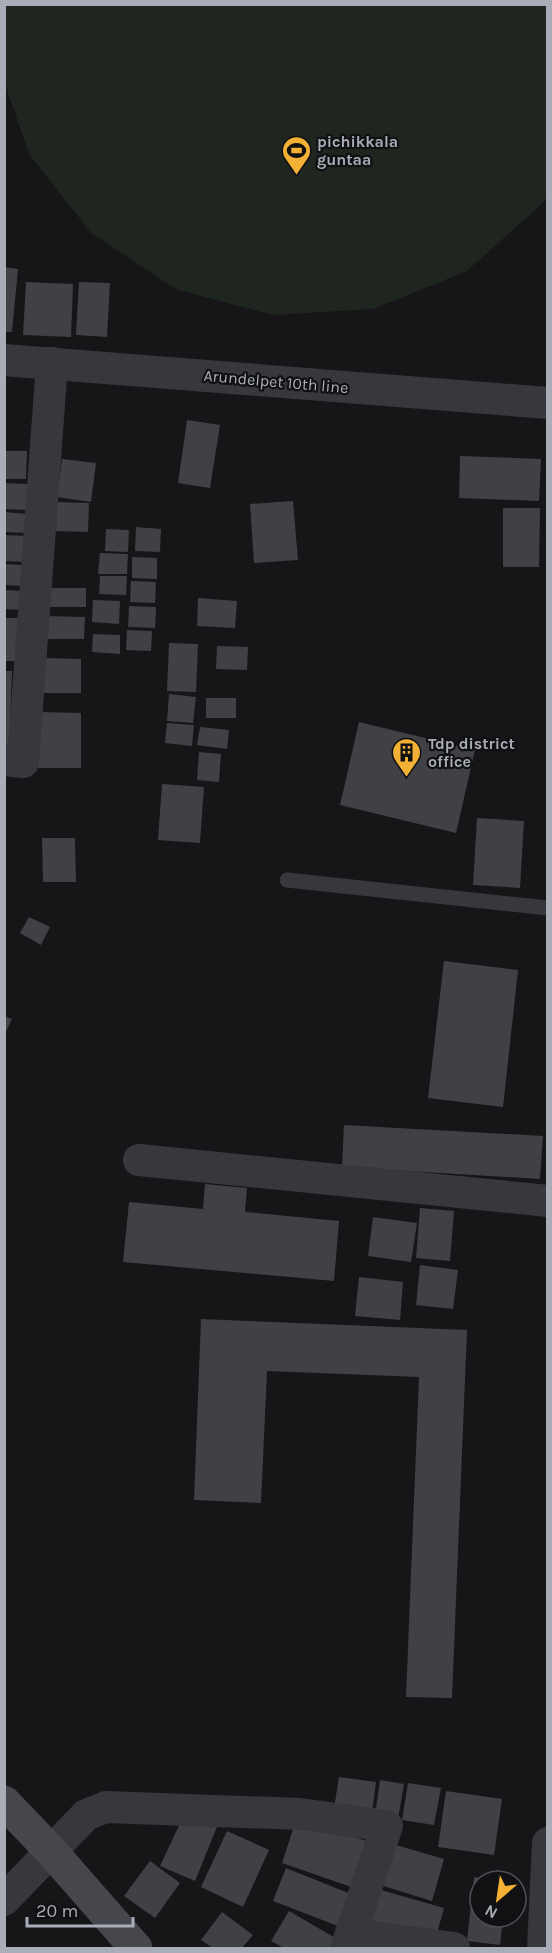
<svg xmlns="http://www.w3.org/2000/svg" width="552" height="1953" viewBox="0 0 552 1953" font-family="Karla,sans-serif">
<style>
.green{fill:#1e261f}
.building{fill:#404145}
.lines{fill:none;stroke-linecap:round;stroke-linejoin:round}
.lane{stroke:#37383d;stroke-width:15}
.street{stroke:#37383d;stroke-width:32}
.secondary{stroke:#45474d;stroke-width:33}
.labels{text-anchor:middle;stroke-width:4.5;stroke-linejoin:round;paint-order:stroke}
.poi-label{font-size:16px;font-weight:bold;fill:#a8adb8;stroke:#111113;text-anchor:start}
.street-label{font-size:16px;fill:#a8adb8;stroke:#111113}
</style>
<rect width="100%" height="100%" fill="#161618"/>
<polygon class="green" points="4,5 547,5 547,196 544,202 467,271 373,309 273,315 175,289 91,233 29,154 5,84"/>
<g class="building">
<polygon points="4,267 18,269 12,332 4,332"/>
<polygon points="26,282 73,284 71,337 23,335"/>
<polygon points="79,282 110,283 107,337 76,335"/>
<polygon points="187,420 220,425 210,488 178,483"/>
<polygon points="4,451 27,451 26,479 4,479"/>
<polygon points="460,456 541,459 539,501 459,498"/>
<polygon points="62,459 96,463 91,502 57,497"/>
<polygon points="4,483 28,484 26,510 4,509"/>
<polygon points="293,501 298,560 254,563 250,504"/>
<polygon points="57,502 89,503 88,532 56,531"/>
<polygon points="503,508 540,508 539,567 503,567"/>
<polygon points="4,512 28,514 27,533 4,532"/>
<polygon points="136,527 161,529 160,552 135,551"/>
<polygon points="106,529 129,530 128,552 105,551"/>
<polygon points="4,535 28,536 26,562 4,561"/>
<polygon points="100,553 128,554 127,574 98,574"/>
<polygon points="132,557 157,558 157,579 132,578"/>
<polygon points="5,564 22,565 22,586 5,585"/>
<polygon points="100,576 127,576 126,595 99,594"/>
<polygon points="131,581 156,582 155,603 130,602"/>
<rect x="45" y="588" width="41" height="19"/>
<polygon points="4,590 25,591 24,610 4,609"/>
<polygon points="198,598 237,601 235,628 197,626"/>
<polygon points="93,600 120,601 119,624 92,622"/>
<polygon points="129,606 156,607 155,628 128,627"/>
<polygon points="46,616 85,617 84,639 46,639"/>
<polygon points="4,618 20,618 18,661 4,661"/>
<polygon points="127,630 152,631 151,651 126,650"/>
<polygon points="93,634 120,635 120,654 92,652"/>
<polygon points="169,643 198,644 196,692 167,691"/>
<polygon points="217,646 248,647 247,670 216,669"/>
<polygon points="43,658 81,659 81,693 43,693"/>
<polygon points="5,671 12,671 9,751 5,751"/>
<polygon points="169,694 196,697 193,723 167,721"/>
<rect x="206" y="698" width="30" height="20"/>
<polygon points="38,712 81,713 81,768 38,768"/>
<polygon points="359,722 475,750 456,833 340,805"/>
<polygon points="167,723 194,725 192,746 165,743"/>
<polygon points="200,727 229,730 227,749 197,745"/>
<polygon points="199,752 221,754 219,782 197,780"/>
<polygon points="162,784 204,787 200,843 158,840"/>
<polygon points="477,818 524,821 520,888 473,885"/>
<polygon points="42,838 75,838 76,882 43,882"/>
<polygon points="29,917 50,927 41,945 20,933"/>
<polygon points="444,961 518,970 503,1107 428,1098"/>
<polygon points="4,1016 12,1019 4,1036"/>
<polygon points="344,1125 543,1136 540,1179 342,1167"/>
<polygon points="205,1184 247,1188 245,1212 339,1221 334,1281 123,1262 129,1202 203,1209"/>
<polygon points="420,1208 454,1211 450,1261 416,1258"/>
<polygon points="373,1217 417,1223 411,1262 368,1256"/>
<polygon points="420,1265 458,1270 453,1309 416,1305"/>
<polygon points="359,1277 403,1282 400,1320 355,1316"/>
<polygon points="201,1319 467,1330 452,1698 406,1697 419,1377 267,1371 261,1503 194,1500"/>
<polygon points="339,1777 376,1782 371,1820 333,1815"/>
<polygon points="380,1780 404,1784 398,1819 375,1816"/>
<polygon points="408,1783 441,1788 434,1825 402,1820"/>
<polygon points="446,1791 502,1799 494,1855 438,1847"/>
<polygon points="183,1817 219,1822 195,1881 160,1866"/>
<polygon points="297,1817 369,1842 354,1888 282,1863"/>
<polygon points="227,1831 269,1850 243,1907 201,1887"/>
<polygon points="389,1843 444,1859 432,1901 377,1884"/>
<polygon points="150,1861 180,1883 155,1918 124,1896"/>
<polygon points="286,1868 356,1896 343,1928 273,1901"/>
<polygon points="474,1877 495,1880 480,1881 480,1917 503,1917 500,1945 467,1941"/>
<polygon points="374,1888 444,1908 434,1944 364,1925"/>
<polygon points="289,1911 344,1943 341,1948 284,1948 271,1941"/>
<polygon points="222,1912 253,1935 242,1948 213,1948 201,1940"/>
</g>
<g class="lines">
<polyline class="lane" points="287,880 548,908"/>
<g class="street">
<polyline points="4,360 548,403"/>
<polyline points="4,760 23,762 52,363"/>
<polyline points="139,1160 548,1201"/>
<polyline points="4,1900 86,1815 106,1807 300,1814 387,1826 346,1948"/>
<polyline points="351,1934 454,1948"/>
<polyline points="543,1948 548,1843"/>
</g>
<polyline class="secondary" points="4,1802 51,1851 136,1948"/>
</g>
<defs>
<symbol id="stadium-pin" viewBox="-11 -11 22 30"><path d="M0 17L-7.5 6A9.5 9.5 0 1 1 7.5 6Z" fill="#f2b134" stroke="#111113"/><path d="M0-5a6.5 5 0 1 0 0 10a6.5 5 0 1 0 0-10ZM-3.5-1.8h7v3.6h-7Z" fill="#111"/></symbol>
<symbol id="building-pin" viewBox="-11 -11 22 30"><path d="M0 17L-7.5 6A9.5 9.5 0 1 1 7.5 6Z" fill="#f2b134" stroke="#111113"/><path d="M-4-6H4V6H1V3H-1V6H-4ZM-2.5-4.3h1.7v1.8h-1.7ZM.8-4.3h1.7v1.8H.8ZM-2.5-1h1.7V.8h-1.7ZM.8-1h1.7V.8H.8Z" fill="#111"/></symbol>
</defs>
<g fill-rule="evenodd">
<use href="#stadium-pin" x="280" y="134" width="33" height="45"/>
<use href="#building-pin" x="390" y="736" width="33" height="45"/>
</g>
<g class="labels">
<g class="poi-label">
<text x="317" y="147">pichikkala<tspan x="317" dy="18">guntaa</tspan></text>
<text x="428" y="749">Tdp district<tspan x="428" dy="18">office</tspan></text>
</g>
<g class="street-label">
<text transform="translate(276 381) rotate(5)" y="6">Arundelpet 10th line</text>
</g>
</g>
<rect width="552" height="1953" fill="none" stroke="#a8adb8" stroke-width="12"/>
<g transform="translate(498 1899) rotate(209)"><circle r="28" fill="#111113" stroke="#4d4f55" stroke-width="1.5"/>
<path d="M0-4.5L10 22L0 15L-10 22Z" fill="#f2b134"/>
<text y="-9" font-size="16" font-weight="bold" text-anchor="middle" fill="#a8adb8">N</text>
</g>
<path d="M27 1917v9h106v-9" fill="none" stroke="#a8adb8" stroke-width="3"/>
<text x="36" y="1917" font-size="18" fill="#a8adb8" stroke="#111113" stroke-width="4.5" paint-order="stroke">20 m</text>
</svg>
